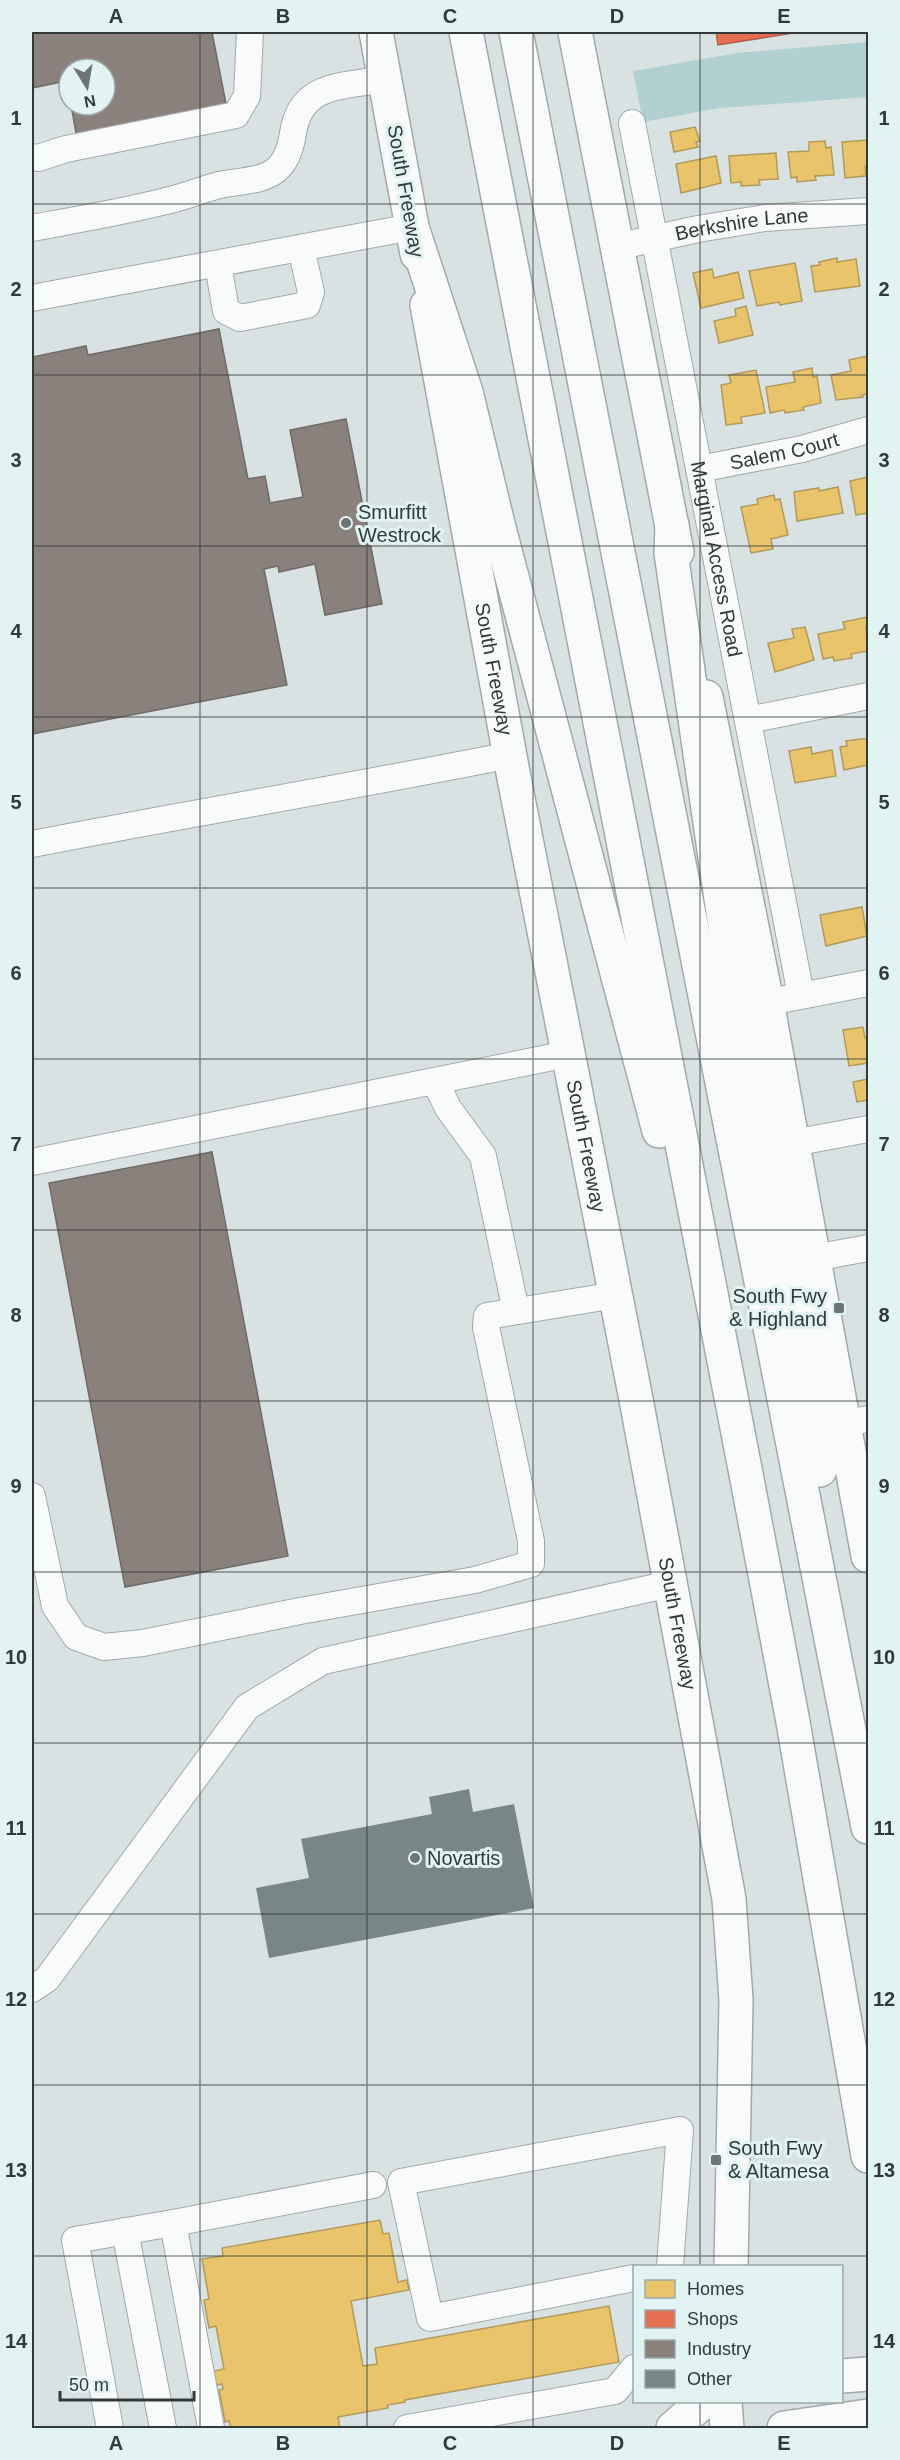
<svg xmlns="http://www.w3.org/2000/svg" width="900" height="2460" viewBox="0 0 900 2460" font-family="Helvetica,sans-serif">
<style>
.green{fill:#b1d0d1}
.homes{fill:#e9c46a;stroke:#b29a5b;stroke-width:1.5}
.shops{fill:#e76f51;stroke:#b15f4a;stroke-width:1.5}
.industry{fill:#8a817c;stroke:#706b68;stroke-width:1.5}
.building{fill:#788687}
.lines{fill:none;stroke-linecap:round;stroke-linejoin:round}
.minor-casing{stroke:#a3a9aa;stroke-width:28}
.major-casing{stroke:#a3a9aa;stroke-width:36}
.highway-casing{stroke:#a3a9aa;stroke-width:36}
.minor{stroke:#f9fbfb;stroke-width:26}
.major{stroke:#f9fbfb;stroke-width:33}
.highway{stroke:#f9fbfb;stroke-width:33}
.grid{fill:none;stroke:#323939;stroke-width:1.5;stroke-opacity:0.55}
.poi-dot{fill:#6c7474;stroke:#e2f3f3;stroke-width:2}
.labels{text-anchor:middle;stroke-width:6;stroke-linejoin:round;paint-order:stroke}
.street-label{font-size:20px;fill:#323939;stroke:#e2f3f3}
.poi-label{font-size:20px;fill:#323939;stroke:#e2f3f3;text-anchor:start}
.neatline{fill:none;stroke:#323939;stroke-width:2}
.grid-label{font-size:20px;text-anchor:middle;font-weight:bold;fill:#323939}
</style>
<rect width="100%" height="100%" fill="#d9e2e2"/>
<polygon class="green" points="868,42 868,97 720,108 643,122 633,71 738,53"/>
<g class="homes">
<polygon points="695,127 700,141 696,142 698,147 674,152 670,132"/>
<polygon points="868,140 868,165 865,166 866,176 845,178 842,142"/>
<polygon points="825,141 826,148 831,147 834,175 815,176 816,180 797,182 797,177 791,178 788,152 809,151 809,142"/>
<polygon points="776,153 778,179 759,180 760,185 741,186 741,182 731,183 729,156"/>
<polygon points="716,156 721,183 681,193 676,164"/>
<polygon points="837,258 837,262 856,259 860,286 815,292 811,266 820,265 819,262"/>
<polygon points="795,263 802,301 780,305 779,302 757,306 749,271"/>
<polygon points="712,269 714,278 738,272 744,298 701,308 693,273"/>
<polygon points="746,306 753,335 719,343 714,321 736,316 735,309"/>
<polygon points="868,356 868,394 862,395 863,397 836,400 831,375 851,371 849,360"/>
<polygon points="812,368 813,377 817,376 821,403 803,407 804,410 785,413 784,410 770,413 766,387 795,382 793,372"/>
<polygon points="756,370 765,413 741,417 742,423 726,425 721,385 731,383 729,375"/>
<polygon points="868,477 868,513 856,515 850,481"/>
<polygon points="838,487 843,513 797,521 794,492 819,488 819,491"/>
<polygon points="774,495 775,500 780,499 788,535 771,539 773,549 751,553 741,507 758,504 757,499"/>
<polygon points="868,617 868,626 866,626 868,651 851,654 852,658 834,661 833,657 823,659 818,634 845,629 843,622"/>
<polygon points="805,627 814,660 775,672 768,643 794,638 792,629"/>
<polygon points="861,739 868,739 868,765 844,770 840,747 847,746 846,741"/>
<polygon points="811,747 812,754 832,750 836,776 795,783 789,751"/>
<polygon points="862,907 867,936 826,946 820,915"/>
<polygon points="863,1027 865,1038 868,1037 868,1063 849,1066 843,1030"/>
<polygon points="868,1079 868,1100 857,1102 853,1082"/>
<polygon points="380,2220 383,2234 389,2233 398,2282 407,2280 409,2290 351,2301 363,2366 377,2364 375,2348 609,2306 619,2362 405,2400 405,2402 387,2405 388,2408 338,2417 340,2428 231,2428 229,2421 225,2422 219,2390 223,2389 222,2384 212,2386 209,2372 224,2369 216,2326 209,2328 204,2300 209,2299 202,2259 223,2256 222,2248"/>
</g>
<polygon class="shops" points="716,32 799,32 718,45"/>
<g class="industry">
<polygon points="32,32 212,32 227,109 77,138 71,105 105,105 105,69 69,69 69,96 66,81 32,88"/>
<polygon points="219,329 248,479 265,476 270,503 303,497 290,430 346,419 382,604 325,615 315,564 279,572 278,566 264,569 287,685 32,734 32,357 86,346 88,355"/>
<polygon points="212,1152 288,1556 125,1587 49,1183"/>
</g>
<polygon class="building" points="469,1789 473,1812 514,1804 534,1908 269,1958 256,1888 309,1878 301,1839 432,1814 429,1797"/>
<g class="lines">
<defs>
<g id="minor">
<path id="s1" d="M632,123L801,995"/>
<polyline points="32,157 38,158 66,149 236,115 247,96 250,32"/>
<path d="M32,228C76,220 122,212 166,201C184,197 201,190 219,185C236,181 262,182 276,170C287,161 291,147 293,133C301,82 343,87 385,79"/>
<path id="s2" d="M616,247L698,229L765,218L868,211"/>
<polyline points="218,264 226,311 240,318 307,305 311,292 301,248"/>
<polyline points="32,298 412,227"/>
<path id="s3" d="M699,469L802,449L868,430"/>
<polyline points="748,720 868,696"/>
<path d="M32,844C191,813 351,787 510,755"/>
<polyline points="785,999 868,983"/>
<polyline points="435,1081 448,1108 483,1156 516,1311"/>
<polyline points="793,1143 868,1129"/>
<polyline points="32,1162 568,1054"/>
<polyline points="814,1258 868,1248"/>
<polyline points="844,1423 868,1419"/>
<polyline points="32,1496 55,1606 76,1637 104,1647 143,1643 300,1611 475,1580 531,1564 531,1541 486,1327 487,1316 616,1295"/>
<polyline points="32,1989 47,1979 247,1707 323,1661 670,1584"/>
<polyline points="173,2223 373,2185"/>
<polyline points="125,2231 163,2428"/>
<polyline points="634,2278 430,2318 401,2182 680,2130 670,2266"/>
<polyline points="110,2428 75,2240 173,2223 211,2428"/>
<polyline points="407,2428 615,2391 634,2368"/>
</g>
<g id="major">
<polyline points="376,32 417,254"/>
<polyline points="575,32 677,552"/>
<path id="s4" d="M427,305L514,778L635,1394L729,1899L736,2000L731,2266"/>
<polyline points="706,697 767,1002 868,1556"/>
<polyline points="842,2376 868,2374"/>
<polyline points="725,2402 727,2428"/>
<polyline points="673,2428 703,2402"/>
<polyline points="784,2428 868,2416"/>
</g>
<g id="highway">
<polyline points="466,32 746,1474 793,1722 868,2156"/>
<polyline points="516,32 868,1827"/>
<polyline points="412,227 466,392 499,528 659,1131"/>
<polyline points="672,525 671,553 729,954 792,1273 820,1470"/>
</g>
</defs>
<use href="#minor" class="minor-casing"/>
<use href="#major" class="major-casing"/>
<use href="#highway" class="highway-casing"/>
<use href="#minor" class="minor"/>
<use href="#major" class="major"/>
<use href="#highway" class="highway"/>
</g>
<path class="grid" d="M200,32V2428M367,32V2428M533,32V2428M700,32V2266M32,204H868M32,375H868M32,546H868M32,717H868M32,888H868M32,1059H868M32,1230H868M32,1401H868M32,1572H868M32,1743H868M32,1914H868M32,2085H868M32,2256H868M700,2402V2428"/>
<g class="poi-dot">
<circle cx="346" cy="523" r="6"/>
<rect x="833" y="1302" width="12" height="12" rx="3"/>
<circle cx="415" cy="1858" r="6"/>
<rect x="710" y="2154" width="12" height="12" rx="3"/>
</g>
<g class="labels">
<g class="street-label">
<text transform="translate(406 191) rotate(80)" y="7">South Freeway</text>
<text dy="7" stroke="none"><textPath href="#s2" startOffset="128">Berkshire Lane</textPath></text>
<text dy="7" stroke="none"><textPath href="#s3" startOffset="87">Salem Court</textPath></text>
<text dy="7" stroke="none"><textPath href="#s1" startOffset="444">Marginal Access Road</textPath></text>
<text dy="7" stroke="none"><textPath href="#s4" startOffset="370">South Freeway</textPath></text>
<text dy="7" stroke="none"><textPath href="#s4" startOffset="856">South Freeway</textPath></text>
<text dy="7" stroke="none"><textPath href="#s4" startOffset="1342">South Freeway</textPath></text>
</g>
<g class="poi-label">
<text x="358" y="519">Smurfitt<tspan x="358" dy="23">Westrock</tspan></text>
<text x="827" y="1303" text-anchor="end">South Fwy<tspan x="827" dy="23">&amp; Highland</tspan></text>
<text x="427" y="1865">Novartis</text>
<text x="728" y="2155">South Fwy<tspan x="728" dy="23">&amp; Altamesa</tspan></text>
</g>
</g>
<rect width="900" height="2460" fill="none" stroke="#e2f3f3" stroke-width="66"/>
<rect x="633" y="2265" width="210" height="138" fill="#e2f3f3" stroke="#9ca9a9" stroke-width="1.5"/>
<rect x="645" y="2280" width="30" height="18" fill="#e9c46a" stroke="#9ca9a9" stroke-width="1.5"/>
<text x="687" y="2295" font-size="18" fill="#323939">Homes</text>
<rect x="645" y="2310" width="30" height="18" fill="#e76f51" stroke="#9ca9a9" stroke-width="1.5"/>
<text x="687" y="2325" font-size="18" fill="#323939">Shops</text>
<rect x="645" y="2340" width="30" height="18" fill="#8a817c" stroke="#9ca9a9" stroke-width="1.5"/>
<text x="687" y="2355" font-size="18" fill="#323939">Industry</text>
<rect x="645" y="2370" width="30" height="18" fill="#788687" stroke="#9ca9a9" stroke-width="1.5"/>
<text x="687" y="2385" font-size="18" fill="#323939">Other</text>
<g transform="translate(87 87) rotate(169)"><circle r="28" fill="#e2f3f3" stroke="#9ca9a9" stroke-width="1.5"/>
<path d="M0-4.5L10 22L0 15L-10 22Z" fill="#6c7474"/>
<text y="-9" font-size="16" font-weight="bold" text-anchor="middle" fill="#323939">N</text>
</g>
<path d="M60 2391v9h134v-9" fill="none" stroke="#323939" stroke-width="3"/>
<text x="69" y="2391" font-size="18" fill="#323939" stroke="#e2f3f3" stroke-width="4.5" paint-order="stroke">50 m</text>
<rect x="33" y="33" width="834" height="2394" class="neatline"/>
<g class="grid-label">
<text x="116" y="23">A</text>
<text x="283" y="23">B</text>
<text x="450" y="23">C</text>
<text x="617" y="23">D</text>
<text x="784" y="23">E</text>
<text x="16" y="125">1</text>
<text x="884" y="125">1</text>
<text x="16" y="296">2</text>
<text x="884" y="296">2</text>
<text x="16" y="467">3</text>
<text x="884" y="467">3</text>
<text x="16" y="638">4</text>
<text x="884" y="638">4</text>
<text x="16" y="809">5</text>
<text x="884" y="809">5</text>
<text x="16" y="980">6</text>
<text x="884" y="980">6</text>
<text x="16" y="1151">7</text>
<text x="884" y="1151">7</text>
<text x="16" y="1322">8</text>
<text x="884" y="1322">8</text>
<text x="16" y="1493">9</text>
<text x="884" y="1493">9</text>
<text x="16" y="1664">10</text>
<text x="884" y="1664">10</text>
<text x="16" y="1835">11</text>
<text x="884" y="1835">11</text>
<text x="16" y="2006">12</text>
<text x="884" y="2006">12</text>
<text x="16" y="2177">13</text>
<text x="884" y="2177">13</text>
<text x="16" y="2348">14</text>
<text x="884" y="2348">14</text>
<text x="116" y="2450">A</text>
<text x="283" y="2450">B</text>
<text x="450" y="2450">C</text>
<text x="617" y="2450">D</text>
<text x="784" y="2450">E</text>
</g>
</svg>
